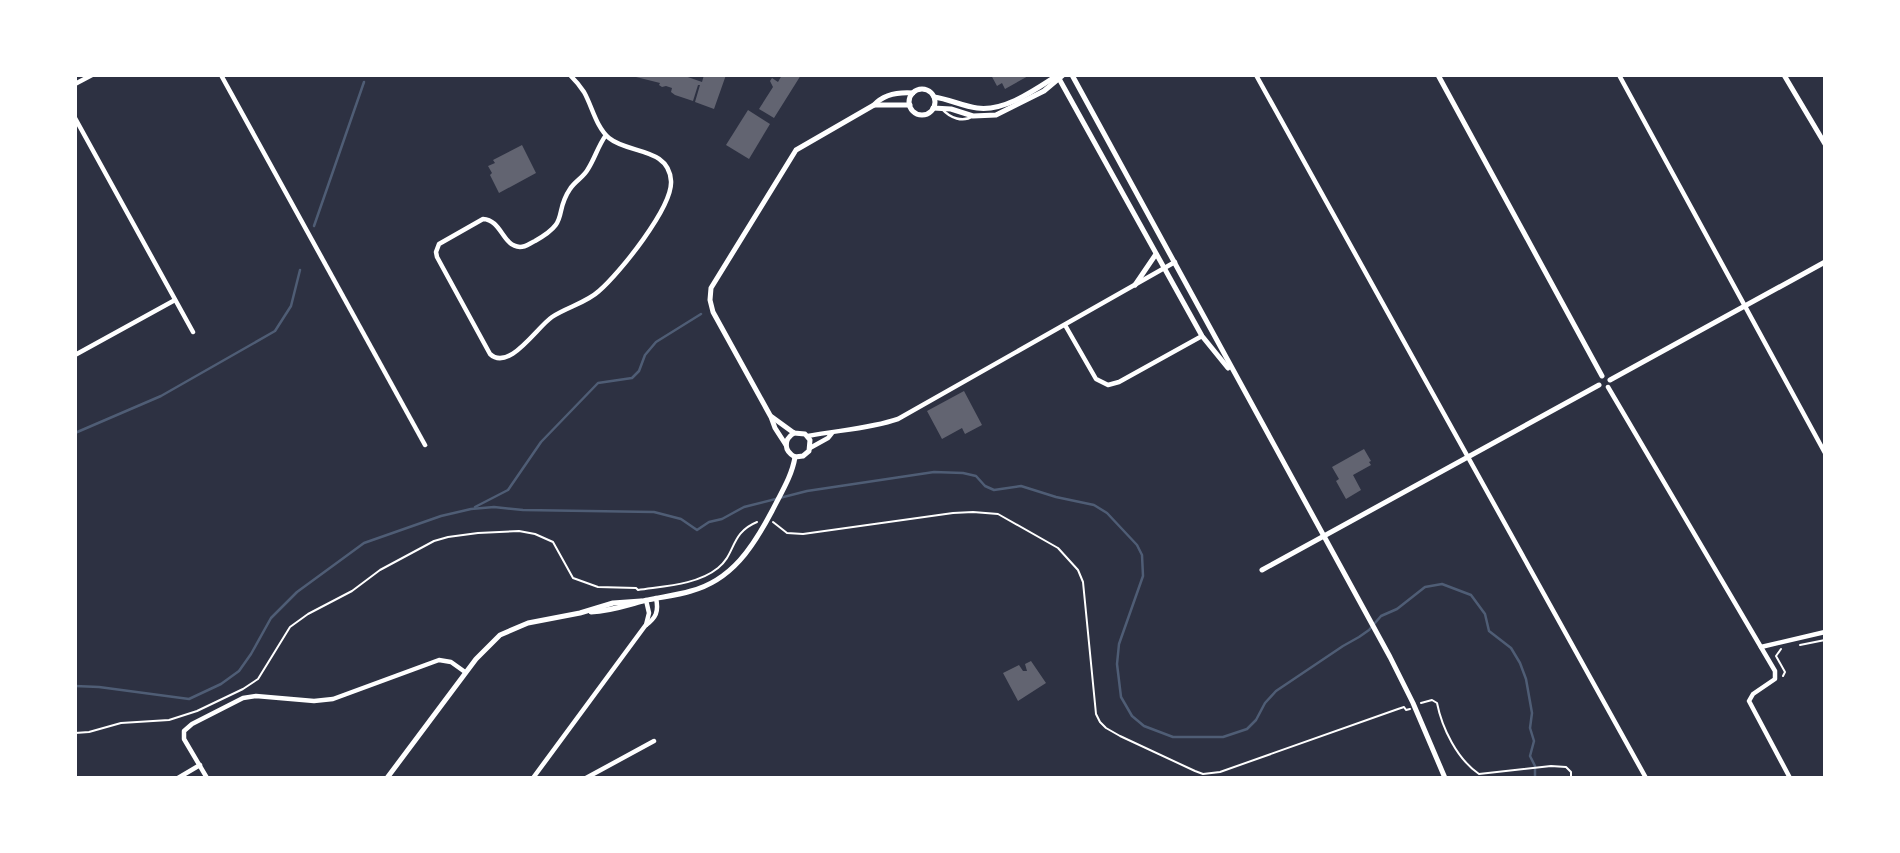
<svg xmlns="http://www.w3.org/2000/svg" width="1900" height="853" viewBox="0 0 1900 853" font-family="Poppins,sans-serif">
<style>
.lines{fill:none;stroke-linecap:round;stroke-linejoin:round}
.stream{stroke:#4f5d75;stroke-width:2.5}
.building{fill:#626471}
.path{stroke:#fff;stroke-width:2}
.service{stroke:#fff;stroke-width:2.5}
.minor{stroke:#fff;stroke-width:4.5}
.tertiary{stroke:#fff;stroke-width:5}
</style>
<rect width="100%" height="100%" fill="#2d3142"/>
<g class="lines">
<g class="stream">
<polyline points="314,226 364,82"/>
<polyline points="75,433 161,396 275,331 291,306 300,270"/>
<polyline points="475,507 508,490 541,442 598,383 632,378 639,371 645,355 656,342 701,314"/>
<polyline points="75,686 99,687 189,699 221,684 239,671 251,654 271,618 297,592 364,543 441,516 471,509 494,507 523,510 654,512 681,519 697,530 709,522 722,519 744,507 807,491 934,472 963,473 976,476 985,486 994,490 1021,486 1056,497 1094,505 1107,513 1137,545 1142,555 1143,576 1119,644 1117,664 1121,697 1132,716 1144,726 1173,737 1223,737 1247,729 1256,720 1265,703 1276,691 1343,646 1359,637 1369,630 1381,616 1397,609 1425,587 1442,584 1471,595 1485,614 1489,631 1511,648 1520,663 1526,679 1532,713 1530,728 1534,741 1530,756 1535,766 1535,778"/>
</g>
</g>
<g class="building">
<polygon points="628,75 682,75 702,82 704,75 726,75 714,109 695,102 700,85 698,85 693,101 675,95 671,92 672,88 666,86 662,87 659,85 660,83"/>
<polygon points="782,75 801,75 774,118 759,109 773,87 770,81 772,78 778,82"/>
<polygon points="991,75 1030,75 1005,89 1002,83 997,86"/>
<polygon points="748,110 770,124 749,159 726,145"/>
<polygon points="522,145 536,173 499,193 490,175 492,173 488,166 495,163 493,160"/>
<polygon points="964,391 982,425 965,434 962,428 942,439 927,411"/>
<polygon points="1364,449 1371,461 1369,462 1371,465 1353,475 1361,490 1346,499 1336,481 1339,479 1332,467"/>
<polygon points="1031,661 1046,683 1018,701 1003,673 1019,665 1023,671 1027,671 1025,664"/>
</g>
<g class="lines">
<g class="path">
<polyline points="773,522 787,533 803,534 953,513 973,512 998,514 1058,548 1078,570 1083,582 1096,714 1100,722 1106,728 1120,736 1195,771 1203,774 1220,772 1398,709 1404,707 1406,710 1410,709"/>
<polyline points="1800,645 1825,640"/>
<polyline points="1781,649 1776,656 1785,672 1783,676"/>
<path d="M1421,703L1432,700L1437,703C1442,728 1457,759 1479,774L1551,766L1566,767L1571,772V778"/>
<path d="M75,733L89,732L121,723L169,720L197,711L243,689L258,679L290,627L308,614L352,591L380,570L434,541L448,537L478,533L519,531L535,534L553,542L573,578L598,587L636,588L638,590C664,586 697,585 718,568C736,554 730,533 757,522"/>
</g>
<path class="service" d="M942,109C950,118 963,123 973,116"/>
<g class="minor">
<polyline points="221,75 425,445"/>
<path d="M570,75C575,80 580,86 584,92C592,106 596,127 609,138C628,154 669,147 671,181C673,207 619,274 599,291C586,303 567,307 552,317C537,327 509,372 490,354L437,257L436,252L439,244L483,219C502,220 502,246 520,247C526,247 530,243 535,241C571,221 553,214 570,189C575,181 584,177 588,169C595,158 598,146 606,135"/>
<polyline points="1256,75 1646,778"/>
<polyline points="1619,75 1825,453"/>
<polyline points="75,84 92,75"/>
<polyline points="75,118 193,332"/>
<polyline points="1065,325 1096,379 1108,385 1119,382 1202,336"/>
<polyline points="75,355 175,300"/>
<polyline points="1608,387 1775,671 1775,679 1753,694 1749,701 1790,778"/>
<path d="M808,436C838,430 869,429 898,419L1175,262"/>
<polyline points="810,448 828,438 832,433"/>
<polyline points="646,600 649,613 646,625"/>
<polyline points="1761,647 1825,632"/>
<polyline points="178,778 200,765"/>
<polyline points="207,778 184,739 184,731 192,724 243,698 256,696 314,701 333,699 439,660 451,662 465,672"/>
<path d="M533,778L645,626C656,618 659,612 656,598"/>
<polyline points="586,778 654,741"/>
</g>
<g class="tertiary">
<polyline points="1057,75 1202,336 1228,368"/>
<polyline points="1072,75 1390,657 1413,703 1445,778"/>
<polyline points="1438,75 1602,376"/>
<polyline points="1784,75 1825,144"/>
<circle cx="922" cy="102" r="13"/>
<path d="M934,97C949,99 962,106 977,108C1005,112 1036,89 1058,75"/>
<polyline points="874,105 910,105"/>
<polyline points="933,108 951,109 973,116 996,115 1044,91 1063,75"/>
<polyline points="1135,285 1156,254"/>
<polyline points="1610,380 1825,262"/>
<polyline points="772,417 794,433 805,434 810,440 809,451 803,456 795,457"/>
<path d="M794,433C783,440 784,451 795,457"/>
<path d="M786,445L775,428L771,417L713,312L710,300L711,288L796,150L874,105C884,94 898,92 913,93"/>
<polyline points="1262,570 1599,385"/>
<path d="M591,612C611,611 624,606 643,601C659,597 675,596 691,591C732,580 753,547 772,511C781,493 792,476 795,457"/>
<polyline points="387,778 476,659 500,635 528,623 580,613 613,603 641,601"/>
</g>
</g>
<rect width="1900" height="853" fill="none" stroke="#ffffff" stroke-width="154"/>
</svg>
